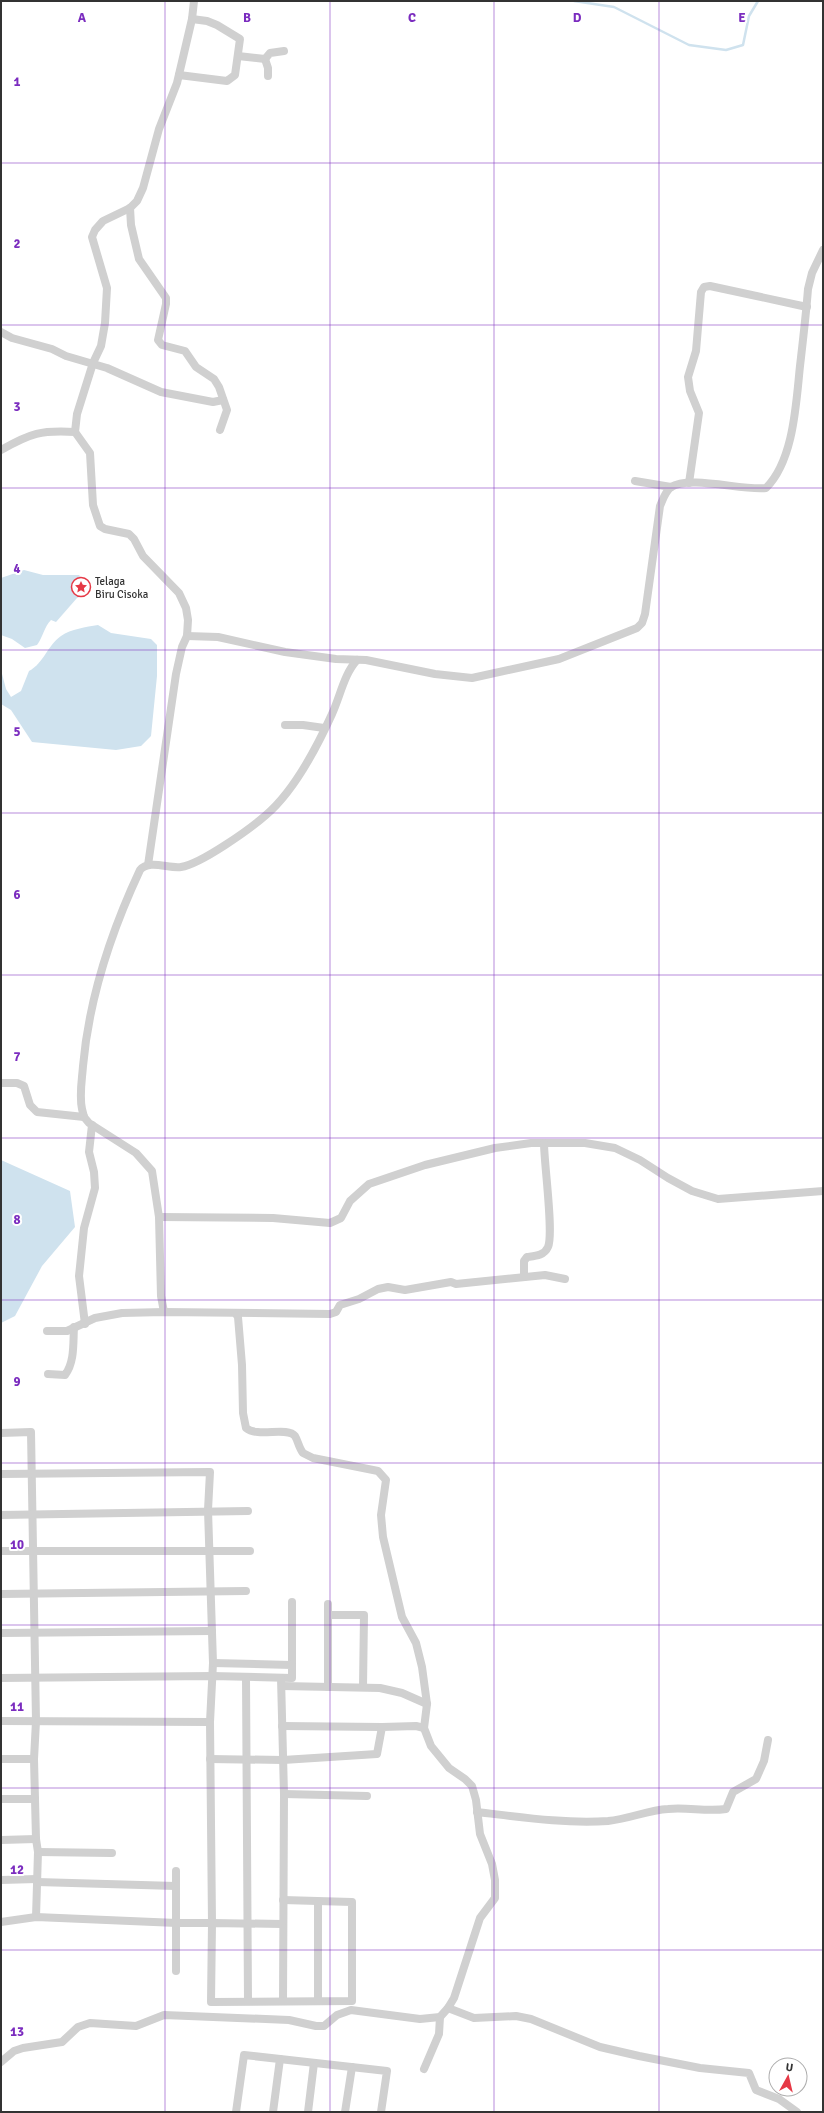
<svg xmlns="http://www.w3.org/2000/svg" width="824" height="2113" viewBox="0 0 824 2113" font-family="Signika,sans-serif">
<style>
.water{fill:#cfe2ee}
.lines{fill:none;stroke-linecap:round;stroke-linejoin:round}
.stream{stroke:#cfe2ee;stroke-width:2.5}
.street{stroke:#d0d0d0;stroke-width:8}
.grid{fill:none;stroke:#7b2cbf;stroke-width:1;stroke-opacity:0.55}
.labels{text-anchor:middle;stroke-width:4;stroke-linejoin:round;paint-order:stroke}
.poi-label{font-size:11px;fill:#333;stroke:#fff;text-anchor:start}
.grid-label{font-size:13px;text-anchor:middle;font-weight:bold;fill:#7b2cbf;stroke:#fff;stroke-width:4;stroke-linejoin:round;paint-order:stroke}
</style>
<rect width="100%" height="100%" fill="#fff"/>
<g class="water">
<path d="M24,570L43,575H79L87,584L89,591L77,598L56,622L51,620C44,627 43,637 37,645L25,648L12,639L1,635V578Z"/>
<path d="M98,625L111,633L151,639L157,645V676L151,736L141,746L116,750L32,742L11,710L1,704V670L6,689L11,697L21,691L29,671C44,663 47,646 61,636C71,629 86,627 98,625Z"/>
<polygon points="1,1160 70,1191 75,1227 42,1266 15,1316 1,1323"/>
</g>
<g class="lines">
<polyline class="stream" points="574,1 614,7 689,45 726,50 743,45 749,16 758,1"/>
<g class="street">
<polyline points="238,56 265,59 268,68 268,76"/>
<polyline points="265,59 270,53 284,51"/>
<polyline points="179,75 227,81 235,75 240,39 217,25 207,21 192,19"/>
<polyline points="130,208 131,225 139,259 166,298 166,304 158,340 162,345 185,351 196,367 214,379 219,387 227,410 220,430"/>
<polyline points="1,332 12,338 52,349 66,356 107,368 161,392 213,402 223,400"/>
<polyline points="75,432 77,414 93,363 101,346 105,323 107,288 92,237 95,230 103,221 130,208 137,201 143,188 159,129 177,83 192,19 194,1"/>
<path d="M1,450C31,433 41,430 75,432L90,453L93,505L100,526L105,529L129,534L134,539L143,556L179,593L186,608L188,620L187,636L182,647L176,674L148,865"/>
<polyline points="635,481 671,487"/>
<polyline points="689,483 699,413 690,391 688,377 696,351 701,292 704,287 710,286 807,307"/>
<path d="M187,636L218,637L285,652L336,659L366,660L435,674L472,678L559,659L637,628L642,623L645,614L660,506C663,499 665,492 671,487C690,475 743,491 766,488C794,460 796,403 800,366C803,340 806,315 808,289L812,273L823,250"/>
<polyline points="285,725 303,725 324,728"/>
<polyline points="1,1083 17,1083 24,1086 30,1105 37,1112 84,1117"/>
<polyline points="159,1217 273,1218 330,1223 341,1218 350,1201 369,1184 425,1165 495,1148 531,1143 585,1143 615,1148 640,1160 668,1178 692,1191 718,1199 823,1191"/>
<path d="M524,1277V1261L527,1257C535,1256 544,1256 548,1247C554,1234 544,1163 544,1143"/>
<path d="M164,1312L161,1296L159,1217L152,1171L136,1153L89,1123L84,1117L82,1109C79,1095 82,1080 83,1066C89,998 111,932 140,870C149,859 169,869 181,867C201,864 250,829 266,815C293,792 317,747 332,714C340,697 344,674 357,660"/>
<polyline points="85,1324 79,1276 84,1228 95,1188 94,1172 89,1152 92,1125"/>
<polyline points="47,1331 67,1331 95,1318 122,1313 164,1312 330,1314 336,1312 340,1305 359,1299 378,1289 388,1287 405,1290 451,1282 456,1284 545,1275 565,1279"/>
<path d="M48,1374L65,1375C75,1362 73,1342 74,1327"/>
<polyline points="1,1433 31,1432 36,1721 34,1759 36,1839 38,1852 36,1917"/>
<polyline points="1,1474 210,1472 208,1510 213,1663 210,1722 212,1923 177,1923 36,1917 1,1922"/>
<polyline points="1,1515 248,1511"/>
<polyline points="1,1551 250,1551"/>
<polyline points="1,1594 246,1591"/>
<polyline points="292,1602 292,1665"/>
<polyline points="328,1615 364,1615 363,1687"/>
<polyline points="1,1633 212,1631"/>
<polyline points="1,1678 212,1676 292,1678 292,1665 213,1663"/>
<polyline points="246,1678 248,2001"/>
<polyline points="281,1678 284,1794 283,2001"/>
<polyline points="282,1686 380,1688 402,1693 427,1704"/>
<polyline points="328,1687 328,1604"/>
<polyline points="1,1721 210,1722"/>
<polyline points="282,1726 382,1727"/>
<polyline points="1,1759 34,1759"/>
<polyline points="210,1759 283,1760 377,1754 382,1727 416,1726 424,1728"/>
<polyline points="284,1794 367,1796"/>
<polyline points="1,1799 35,1799"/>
<path d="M477,1812C520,1817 565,1824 608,1821C629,1819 648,1810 668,1809C688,1807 707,1812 726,1809L733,1792L756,1779L764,1761L768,1740"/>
<polyline points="1,1840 36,1839"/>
<polyline points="38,1852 112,1853"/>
<polyline points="1,1880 37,1879"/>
<polyline points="37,1882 176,1886"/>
<polyline points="318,1902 318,2001"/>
<polyline points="282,1924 212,1923 211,2002 352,2001 352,1902 283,1900"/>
<polyline points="176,1971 176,1871"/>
<polyline points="448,2008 474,2018 516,2016 531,2019 600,2047 639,2056 700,2068 749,2073 756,2090 779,2099 797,2112"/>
<path d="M1,2062L14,2051L23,2048L62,2042L78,2027L90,2023L136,2026L164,2015L289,2020L316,2026H324L337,2015L351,2010L420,2019L440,2017L448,2008L454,1998L480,1918L495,1898V1880L492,1864L480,1834L476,1800L472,1786L465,1779L449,1768L431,1746L424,1728L427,1704L422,1667L416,1643L402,1617L383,1537L381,1515L386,1480L378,1471L313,1458L303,1453C299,1448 298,1441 295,1436C287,1426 258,1438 246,1428L243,1413L242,1365L238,1317L236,1314"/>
<polyline points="424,2069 439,2034 440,2017"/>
<polyline points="236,2112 244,2055 387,2071 381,2112"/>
<polyline points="273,2112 280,2059"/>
<polyline points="308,2112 314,2063"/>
<polyline points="345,2112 352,2067"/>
</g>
</g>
<path class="grid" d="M165,1V2112M330,1V2112M494,1V2112M659,1V2112M1,163H823M1,325H823M1,488H823M1,650H823M1,813H823M1,975H823M1,1138H823M1,1300H823M1,1463H823M1,1625H823M1,1788H823M1,1950H823"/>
<defs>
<symbol id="sight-ring" viewBox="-11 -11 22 22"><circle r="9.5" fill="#fff" stroke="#e63946" stroke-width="1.5"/><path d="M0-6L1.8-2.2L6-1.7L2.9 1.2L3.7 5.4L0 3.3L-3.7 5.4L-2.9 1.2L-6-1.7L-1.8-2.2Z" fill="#e63946"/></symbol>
</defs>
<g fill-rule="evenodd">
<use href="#sight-ring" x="70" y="576" width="22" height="22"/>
</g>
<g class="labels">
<g class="poi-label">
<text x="95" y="585">Telaga<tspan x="95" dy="13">Biru Cisoka</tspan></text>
</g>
</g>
<g class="grid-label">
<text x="82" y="22">A</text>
<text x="247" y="22">B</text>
<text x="412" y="22">C</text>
<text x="577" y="22">D</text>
<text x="742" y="22">E</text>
<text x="17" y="86">1</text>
<text x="17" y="248">2</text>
<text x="17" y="411">3</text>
<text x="17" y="573">4</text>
<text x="17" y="736">5</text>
<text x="17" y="899">6</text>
<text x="17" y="1061">7</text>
<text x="17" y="1224">8</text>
<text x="17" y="1386">9</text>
<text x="17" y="1549">10</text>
<text x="17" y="1711">11</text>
<text x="17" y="1874">12</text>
<text x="17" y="2036">13</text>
</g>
<rect width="824" height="2113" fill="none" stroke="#333333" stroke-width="4"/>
<g transform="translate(788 2077) rotate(8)"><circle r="19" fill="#ffffff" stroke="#adadad"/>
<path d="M0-3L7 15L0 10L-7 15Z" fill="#e63946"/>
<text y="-6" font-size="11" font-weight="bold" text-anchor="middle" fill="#333333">U</text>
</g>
</svg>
